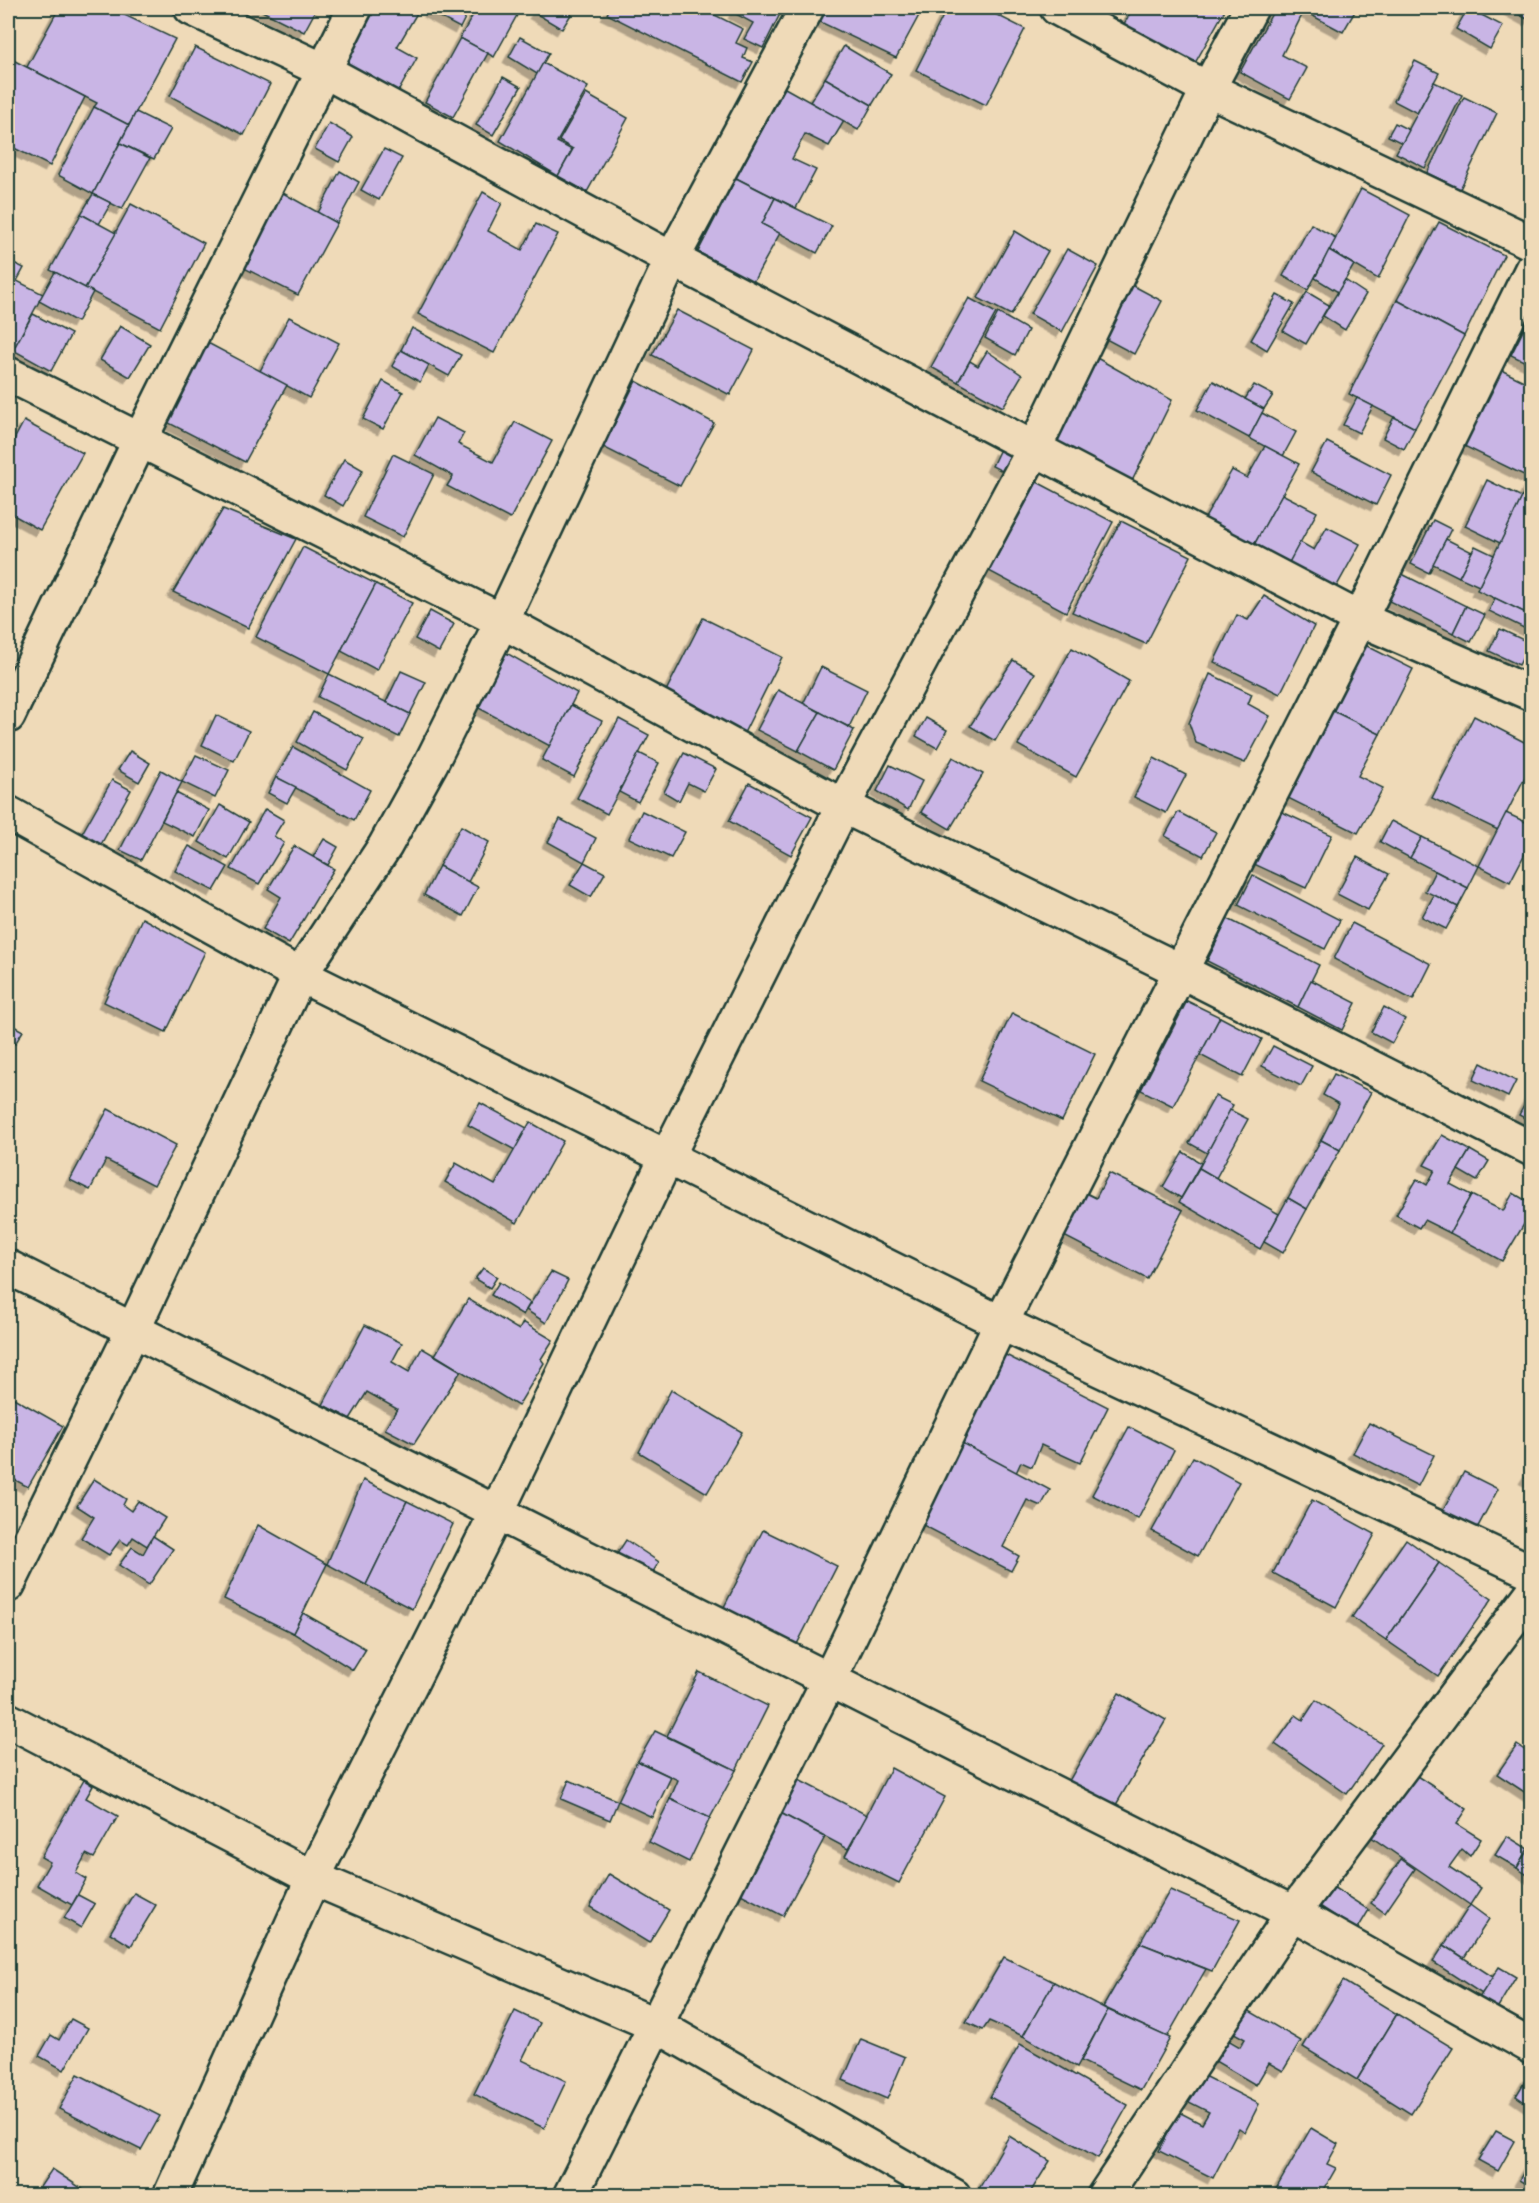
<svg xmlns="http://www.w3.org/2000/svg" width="1539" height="2203" viewBox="0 0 1539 2203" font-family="'Balsamiq Sans',sans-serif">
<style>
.building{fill:#c9b5e5;stroke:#1f3d34;stroke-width:1.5;filter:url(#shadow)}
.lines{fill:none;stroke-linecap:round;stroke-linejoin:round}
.minor-casing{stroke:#1f3d34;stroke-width:38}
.minor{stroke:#efdab8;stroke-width:33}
</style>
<defs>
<filter id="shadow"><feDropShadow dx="-5.5" dy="5.5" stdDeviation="0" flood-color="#0004"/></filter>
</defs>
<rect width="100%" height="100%" fill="#efdab8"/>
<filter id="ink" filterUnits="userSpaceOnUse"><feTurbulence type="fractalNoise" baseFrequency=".0167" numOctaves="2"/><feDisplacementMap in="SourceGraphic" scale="12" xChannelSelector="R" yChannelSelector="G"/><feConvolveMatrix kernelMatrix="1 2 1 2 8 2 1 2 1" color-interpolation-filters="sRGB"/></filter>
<g filter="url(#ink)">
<g class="building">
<polygon points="59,8 110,8 175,39 129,125 94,107 97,103 27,67"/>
<polygon points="256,8 317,8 304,32"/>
<polygon points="376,8 420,8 397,47 417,58 398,92 345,63"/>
<polygon points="432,8 470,8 460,28 430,12"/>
<polygon points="477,8 521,8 494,57 460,38"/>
<polygon points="539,8 563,8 572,13 562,29 535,13"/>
<polygon points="562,8 575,8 572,13"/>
<polygon points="610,8 701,8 743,29 736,43 747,48 743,58 753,62 742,82 607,14"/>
<polygon points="737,8 783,8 763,48 744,39 753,23 734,13"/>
<polygon points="823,8 864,9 923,8 896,58 816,20"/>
<polygon points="947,8 983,8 1025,29 986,105 916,70"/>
<polygon points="1133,8 1226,8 1195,63 1124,24"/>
<polygon points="1275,8 1298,8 1304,11 1282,55 1307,68 1290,99 1240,72"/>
<polygon points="1298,8 1357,8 1343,32"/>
<polygon points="1468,8 1503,26 1490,49 1456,29"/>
<polygon points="1470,8 1486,8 1482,14"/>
<polygon points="1507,8 1532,8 1532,17 1529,20"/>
<polygon points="520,37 549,53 537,74 509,57"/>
<polygon points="460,38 488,53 453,117 425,102"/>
<polygon points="844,46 891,74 872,105 825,78"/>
<polygon points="195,47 270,84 244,135 170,96"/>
<polygon points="13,60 85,97 50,166 8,145 8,70"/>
<polygon points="1415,61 1439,73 1417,113 1394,101"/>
<polygon points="543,63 588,87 557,142 572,150 558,176 500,141"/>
<polygon points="503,77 521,87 493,135 476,125"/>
<polygon points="825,78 872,105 858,130 810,102"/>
<polygon points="1434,82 1462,95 1425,168 1396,153"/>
<polygon points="785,88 844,121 829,146 805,134 792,159 816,170 796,208 736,178"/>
<polygon points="586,94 628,118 587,192 558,176 573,149 559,141"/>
<polygon points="1464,97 1497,113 1460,189 1427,173"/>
<polygon points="94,107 129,125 93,194 58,175"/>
<polygon points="136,112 171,129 154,159 120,143"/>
<polygon points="329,123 353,137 339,162 315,149"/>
<polygon points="1395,123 1409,130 1402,143 1388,136"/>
<polygon points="120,143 150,158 122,209 93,194"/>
<polygon points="384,149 402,158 379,200 361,190"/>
<polygon points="340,171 359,182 337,223 318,213"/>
<polygon points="736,178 775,198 762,224 780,233 753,282 698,252"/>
<polygon points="1361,189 1410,215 1378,279 1329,250"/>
<polygon points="483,192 502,203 488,231 522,250 536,224 558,234 494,353 418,314"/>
<polygon points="283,193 337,223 298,295 244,268"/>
<polygon points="93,194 111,203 99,224 81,214"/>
<polygon points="775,198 832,226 817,253 762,224"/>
<polygon points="131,204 204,243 160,328 85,288"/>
<polygon points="81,214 116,233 85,288 50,270"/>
<polygon points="1439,222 1504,255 1464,336 1397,300"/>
<polygon points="1311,224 1336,238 1308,290 1283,276"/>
<polygon points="1015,231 1048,251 1011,315 978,298"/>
<polygon points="1067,249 1098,266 1062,332 1030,314"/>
<polygon points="1329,250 1354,265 1338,292 1315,278"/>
<polygon points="8,260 24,268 17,281 43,294 13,350 8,348"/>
<polygon points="55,272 93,292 77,322 39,301"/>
<polygon points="1345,280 1366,294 1345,330 1323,316"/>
<polygon points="1132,285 1162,301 1134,354 1104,338"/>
<polygon points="1307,292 1329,305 1306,344 1283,331"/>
<polygon points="1277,295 1294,304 1267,350 1251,340"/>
<polygon points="969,298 996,313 958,382 931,367"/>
<polygon points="1397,300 1464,336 1415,428 1349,394"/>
<polygon points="677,310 754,350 730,395 652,355"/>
<polygon points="998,313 1028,330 1015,355 985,338"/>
<polygon points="1532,313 1532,365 1511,355"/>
<polygon points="33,314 71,334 51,371 13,350"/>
<polygon points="289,317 339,343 309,398 260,371"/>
<polygon points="120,326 150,344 130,377 100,360"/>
<polygon points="412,328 461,355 449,376 401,350"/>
<polygon points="204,341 287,385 245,462 165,421"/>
<polygon points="401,350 429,365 420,382 392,366"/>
<polygon points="987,351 1022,375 1003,407 958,382 970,361 978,366"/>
<polygon points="1095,357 1172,400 1132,481 1050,441"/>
<polygon points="1499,369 1532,385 1532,479 1460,444"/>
<polygon points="383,381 403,392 383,429 363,419"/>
<polygon points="636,381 714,423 680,486 603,447"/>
<polygon points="1213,381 1264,409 1249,438 1197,410"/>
<polygon points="1254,385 1273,395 1264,409 1245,399"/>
<polygon points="1357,398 1373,406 1359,433 1343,425"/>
<polygon points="1262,413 1296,432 1283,456 1249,438"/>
<polygon points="1394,417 1415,428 1404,449 1383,438"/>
<polygon points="435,418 464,433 458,444 493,462 515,422 552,441 510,519 447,486 453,476 415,455"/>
<polygon points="24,421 83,453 40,530 8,512 8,451"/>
<polygon points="1327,442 1391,475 1376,505 1311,472"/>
<polygon points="1265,446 1299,464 1254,545 1204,520 1232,470 1247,478"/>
<polygon points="1000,449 1022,460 1014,477 992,466"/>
<polygon points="393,454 434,474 403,537 363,517"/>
<polygon points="344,459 363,470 343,506 324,495"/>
<polygon points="1531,478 1532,479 1532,616 1477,590"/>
<polygon points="1487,480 1522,497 1500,543 1465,526"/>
<polygon points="1037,482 1113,522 1066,612 989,571"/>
<polygon points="1282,494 1317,512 1289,563 1254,545"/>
<polygon points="223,509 296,539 248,628 173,592"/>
<polygon points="1433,520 1451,529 1429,573 1411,564"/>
<polygon points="1121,521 1191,556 1146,644 1072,612"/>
<polygon points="1327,527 1360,544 1334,591 1284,572 1300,542 1314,550"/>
<polygon points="1446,539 1472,552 1459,577 1433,564"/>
<polygon points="1475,546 1494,555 1479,586 1459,577"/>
<polygon points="303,547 376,584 329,674 256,637"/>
<polygon points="1402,574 1466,606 1453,633 1389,601"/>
<polygon points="376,584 412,603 377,670 341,651"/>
<polygon points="1264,596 1314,626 1280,694 1214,662 1237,615 1248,620"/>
<polygon points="1495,598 1532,616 1532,632 1489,611"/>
<polygon points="1466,606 1485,615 1471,642 1453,633"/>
<polygon points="430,611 454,624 439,652 415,639"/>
<polygon points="703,618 782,657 743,735 664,695"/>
<polygon points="1500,629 1530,643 1519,665 1489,651"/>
<polygon points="1363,644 1413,669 1380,734 1331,710"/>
<polygon points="1072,648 1129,681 1076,777 1018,745"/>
<polygon points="501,650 577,693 550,746 473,705"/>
<polygon points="1013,660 1035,673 995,741 970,726"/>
<polygon points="821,667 867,690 849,727 803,704"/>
<polygon points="401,671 426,682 410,714 386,702"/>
<polygon points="329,674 410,714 399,737 318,697"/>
<polygon points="1210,674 1252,694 1248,704 1270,716 1245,763 1196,743 1189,723"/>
<polygon points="778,690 820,712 798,751 757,730"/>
<polygon points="571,705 602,721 574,777 542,760"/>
<polygon points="1331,710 1380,734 1358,776 1383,788 1358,833 1288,798"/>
<polygon points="313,712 364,739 347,770 297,742"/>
<polygon points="820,712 854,730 833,770 798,751"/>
<polygon points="216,715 249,731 234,761 202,745"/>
<polygon points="1474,716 1532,746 1532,763 1498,830 1432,798"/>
<polygon points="926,718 947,730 937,748 916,736"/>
<polygon points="619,719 649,735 607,814 577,798"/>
<polygon points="293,747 370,790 354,820 276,777"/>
<polygon points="130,751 150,763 139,782 118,770"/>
<polygon points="639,753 659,763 638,802 619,792"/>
<polygon points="684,753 716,769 704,791 688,783 679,801 664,792"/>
<polygon points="196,755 229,770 215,798 182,782"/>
<polygon points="953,757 983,774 950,829 921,812"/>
<polygon points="1154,758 1186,775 1166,813 1134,797"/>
<polygon points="890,765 922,781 908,810 877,791"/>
<polygon points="161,770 182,782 141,860 120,850"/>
<polygon points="276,777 296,787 287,803 268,793"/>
<polygon points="112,780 131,790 99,848 80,837"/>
<polygon points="749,783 812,817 791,855 729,821"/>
<polygon points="176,793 209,810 195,837 162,821"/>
<polygon points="220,805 249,822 228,859 199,842"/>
<polygon points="265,809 284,820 274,836 284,843 259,884 231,869"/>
<polygon points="642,811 685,832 671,858 629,838"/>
<polygon points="1280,811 1332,835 1306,888 1254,864"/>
<polygon points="1178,812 1216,832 1203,856 1165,836"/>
<polygon points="1506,813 1532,825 1532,840 1510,882 1479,866"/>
<polygon points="560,819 596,838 584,862 548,842"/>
<polygon points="1391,821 1422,837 1410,858 1380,842"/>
<polygon points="461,826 489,842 468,882 439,866"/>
<polygon points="1422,837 1479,866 1468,888 1410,858"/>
<polygon points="324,839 338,847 328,865 313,857"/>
<polygon points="189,846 228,867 214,891 175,871"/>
<polygon points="294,846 334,869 289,944 263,929 281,897 268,889"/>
<polygon points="1357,857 1389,874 1368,910 1337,894"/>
<polygon points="584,862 605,873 591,897 570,885"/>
<polygon points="439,866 478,887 463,916 424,895"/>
<polygon points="1435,871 1468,888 1458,907 1425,891"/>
<polygon points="1253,875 1340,920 1325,949 1238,905"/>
<polygon points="1434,895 1458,907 1446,929 1422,917"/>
<polygon points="142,918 205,952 166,1032 104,1002"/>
<polygon points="1228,919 1319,965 1298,1007 1207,961"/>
<polygon points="1352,923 1431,964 1413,1000 1334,959"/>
<polygon points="1311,980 1356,1003 1342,1030 1298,1007"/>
<polygon points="1187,1001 1220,1017 1173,1106 1141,1090"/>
<polygon points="1384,1007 1405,1019 1392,1043 1371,1032"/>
<polygon points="1012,1013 1095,1054 1062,1121 979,1081"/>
<polygon points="1220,1017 1262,1039 1242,1077 1200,1055"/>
<polygon points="8,1023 23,1031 15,1044 8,1040"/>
<polygon points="1273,1046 1312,1066 1301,1086 1262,1066"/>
<polygon points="1481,1063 1516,1081 1508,1097 1473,1080"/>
<polygon points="1334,1074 1371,1092 1340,1150 1321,1140 1339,1104 1323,1095"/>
<polygon points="1532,1091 1532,1122 1519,1115"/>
<polygon points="1215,1096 1233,1105 1207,1153 1189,1143"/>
<polygon points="480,1103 527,1128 515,1150 468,1125"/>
<polygon points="108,1109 176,1145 154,1185 106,1160 90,1190 70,1180"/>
<polygon points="1230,1110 1248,1119 1216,1178 1199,1168"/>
<polygon points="530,1122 563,1141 517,1223 445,1182 456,1163 495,1185"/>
<polygon points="1442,1135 1470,1150 1450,1184 1471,1195 1450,1233 1424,1220 1419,1228 1396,1215 1417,1179 1427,1185 1435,1170 1424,1165"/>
<polygon points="1321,1140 1340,1150 1307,1209 1288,1198"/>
<polygon points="1470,1150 1489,1161 1477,1181 1458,1170"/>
<polygon points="1183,1152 1201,1163 1181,1198 1163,1187"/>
<polygon points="1199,1168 1279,1214 1260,1249 1179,1202"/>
<polygon points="1109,1173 1183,1210 1147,1279 1062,1235 1084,1192 1096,1198"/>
<polygon points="1513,1193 1532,1204 1532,1211 1502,1261 1450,1233 1471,1195 1503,1211"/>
<polygon points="1288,1198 1307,1209 1283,1253 1264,1242"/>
<polygon points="483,1268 497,1277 490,1288 475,1279"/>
<polygon points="551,1272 568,1280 546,1323 526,1310"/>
<polygon points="499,1282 530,1303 523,1315 491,1295"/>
<polygon points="468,1299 519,1330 523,1322 553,1340 541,1359 544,1363 518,1406 435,1355"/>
<polygon points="365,1325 402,1343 392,1362 409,1372 422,1348 461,1371 414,1444 385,1429 397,1409 367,1392 350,1419 323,1405"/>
<polygon points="998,1351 1108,1407 1080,1463 1041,1445 1032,1467 1021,1462 1016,1473 958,1441"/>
<polygon points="671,1390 742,1432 707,1493 639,1452"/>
<polygon points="12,1397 63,1426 28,1487 8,1476 8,1405"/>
<polygon points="1369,1423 1434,1455 1418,1486 1353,1453"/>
<polygon points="1129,1427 1174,1450 1138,1519 1092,1495"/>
<polygon points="958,1441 1050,1490 1041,1506 1027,1500 1003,1547 1019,1556 1011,1571 919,1523"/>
<polygon points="1193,1457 1239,1482 1198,1556 1152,1531"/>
<polygon points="1532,1467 1532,1482 1525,1478"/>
<polygon points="1464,1472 1498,1489 1474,1534 1440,1516"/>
<polygon points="94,1479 126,1499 123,1505 131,1511 138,1501 165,1518 147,1546 133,1537 128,1545 120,1540 109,1555 81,1538 94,1517 77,1506"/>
<polygon points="363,1480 407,1501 366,1585 327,1564"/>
<polygon points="1312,1500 1375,1534 1336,1607 1273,1573"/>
<polygon points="407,1501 453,1524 412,1609 366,1585"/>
<polygon points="258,1525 327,1564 293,1633 224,1599"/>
<polygon points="763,1530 837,1566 794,1650 719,1617"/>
<polygon points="153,1536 173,1549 149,1585 119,1565 132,1547 143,1554"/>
<polygon points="1406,1539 1439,1563 1386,1640 1352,1617"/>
<polygon points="626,1540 659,1562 647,1582 613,1560"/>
<polygon points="1439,1563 1492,1599 1438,1676 1386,1640"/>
<polygon points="303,1613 366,1649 353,1670 293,1633"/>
<polygon points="699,1672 768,1706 736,1770 667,1736"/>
<polygon points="1119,1693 1166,1720 1110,1815 1065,1788"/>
<polygon points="1316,1700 1382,1744 1347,1794 1275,1744 1296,1715 1303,1720"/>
<polygon points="655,1731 736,1770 710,1818 670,1799 678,1780 638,1761"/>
<polygon points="1517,1745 1532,1755 1532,1797 1497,1774"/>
<polygon points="637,1761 671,1777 652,1817 618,1801"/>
<polygon points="891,1768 945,1797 899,1883 845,1856"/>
<polygon points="1414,1774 1467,1809 1457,1824 1481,1839 1470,1856 1462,1849 1449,1867 1481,1888 1470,1905 1367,1834"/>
<polygon points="791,1776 867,1815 848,1849 773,1809"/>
<polygon points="84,1780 93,1786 86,1798 118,1816 94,1858 86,1854 76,1873 86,1879 72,1905 37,1885 50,1862 41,1857"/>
<polygon points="569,1780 618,1801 610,1820 561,1799"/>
<polygon points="670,1799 710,1818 689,1862 649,1842"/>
<polygon points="773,1809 825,1837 783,1916 731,1889"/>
<polygon points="1507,1836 1528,1849 1517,1868 1495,1855"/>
<polygon points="1528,1849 1532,1851 1532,1878 1517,1868"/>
<polygon points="1401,1859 1415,1869 1385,1913 1371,1903"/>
<polygon points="609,1874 669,1910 649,1943 590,1907"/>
<polygon points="1328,1884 1369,1910 1357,1930 1315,1903"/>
<polygon points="1170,1890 1240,1920 1212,1971 1140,1943"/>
<polygon points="134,1893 156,1905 131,1946 110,1933"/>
<polygon points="78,1895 95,1904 81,1928 64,1918"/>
<polygon points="1470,1905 1489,1919 1464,1958 1444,1945"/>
<polygon points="1140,1943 1206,1969 1167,2037 1103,2007"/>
<polygon points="1444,1945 1493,1977 1482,1994 1433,1962"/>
<polygon points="1004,1957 1054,1982 1023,2036 989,2021 983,2030 966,2022"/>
<polygon points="1499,1967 1516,1977 1495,2012 1477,2001"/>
<polygon points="1343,1981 1397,2014 1357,2080 1303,2047"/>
<polygon points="1054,1982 1108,2010 1077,2067 1023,2036"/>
<polygon points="1241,2006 1301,2041 1283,2071 1269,2063 1256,2085 1210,2058 1223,2037 1240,2047 1245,2039 1227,2029"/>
<polygon points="1108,2010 1170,2038 1141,2090 1081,2061"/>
<polygon points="515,2011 540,2023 522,2060 566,2081 544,2128 474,2094"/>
<polygon points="1397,2014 1453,2048 1411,2114 1357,2080"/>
<polygon points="71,2019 88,2028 64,2070 39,2056 51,2035 59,2040"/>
<polygon points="861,2039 905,2057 887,2099 843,2080"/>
<polygon points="1020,2044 1128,2105 1098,2158 990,2097"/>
<polygon points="1198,2073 1259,2104 1245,2132 1239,2128 1213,2178 1159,2151 1179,2112 1202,2124 1209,2112 1185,2100"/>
<polygon points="78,2074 160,2116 141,2150 59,2109"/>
<polygon points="1528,2076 1532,2078 1532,2107 1516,2096"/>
<polygon points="1311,2128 1338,2144 1327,2164 1336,2168 1320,2196 1272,2196"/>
<polygon points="1496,2131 1515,2141 1498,2171 1478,2160"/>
<polygon points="1009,2136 1050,2161 1028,2196 975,2196"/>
<polygon points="1531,2160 1532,2160 1532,2188 1519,2180"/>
<polygon points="52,2169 93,2196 46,2196 38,2190"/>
<polygon points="105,2189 115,2196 101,2196"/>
</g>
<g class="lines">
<defs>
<g id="minor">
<polyline points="191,8 323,70 672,259 1360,619 1532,694"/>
<polyline points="1057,8 1208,89 1532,243"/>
<polyline points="8,374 502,621 843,806 1181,971 1532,1149"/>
<polyline points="8,716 140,440 355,8"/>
<polyline points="8,813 300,975 1001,1323 1532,1572"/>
<polyline points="8,1267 1293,1913 1532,2047"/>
<polyline points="8,1585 133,1330 300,975 385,846 431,763 502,621 672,259 807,8"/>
<polyline points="8,1720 313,1878 656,2025 954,2196"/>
<polyline points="170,2196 313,1878 497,1512 667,1157 843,806 1034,449 1208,89 1251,8"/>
<polyline points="570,2196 830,1678 1001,1323 1360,619 1532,269"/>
<polyline points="1104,2196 1293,1913 1532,1593"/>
</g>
</defs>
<use href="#minor" class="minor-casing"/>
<use href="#minor" class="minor"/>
</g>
</g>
<rect width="1539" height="2203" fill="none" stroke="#efdab8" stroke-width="30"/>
<rect x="15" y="15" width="1509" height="2173" fill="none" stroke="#1f3d34" stroke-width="2" filter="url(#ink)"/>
</svg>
